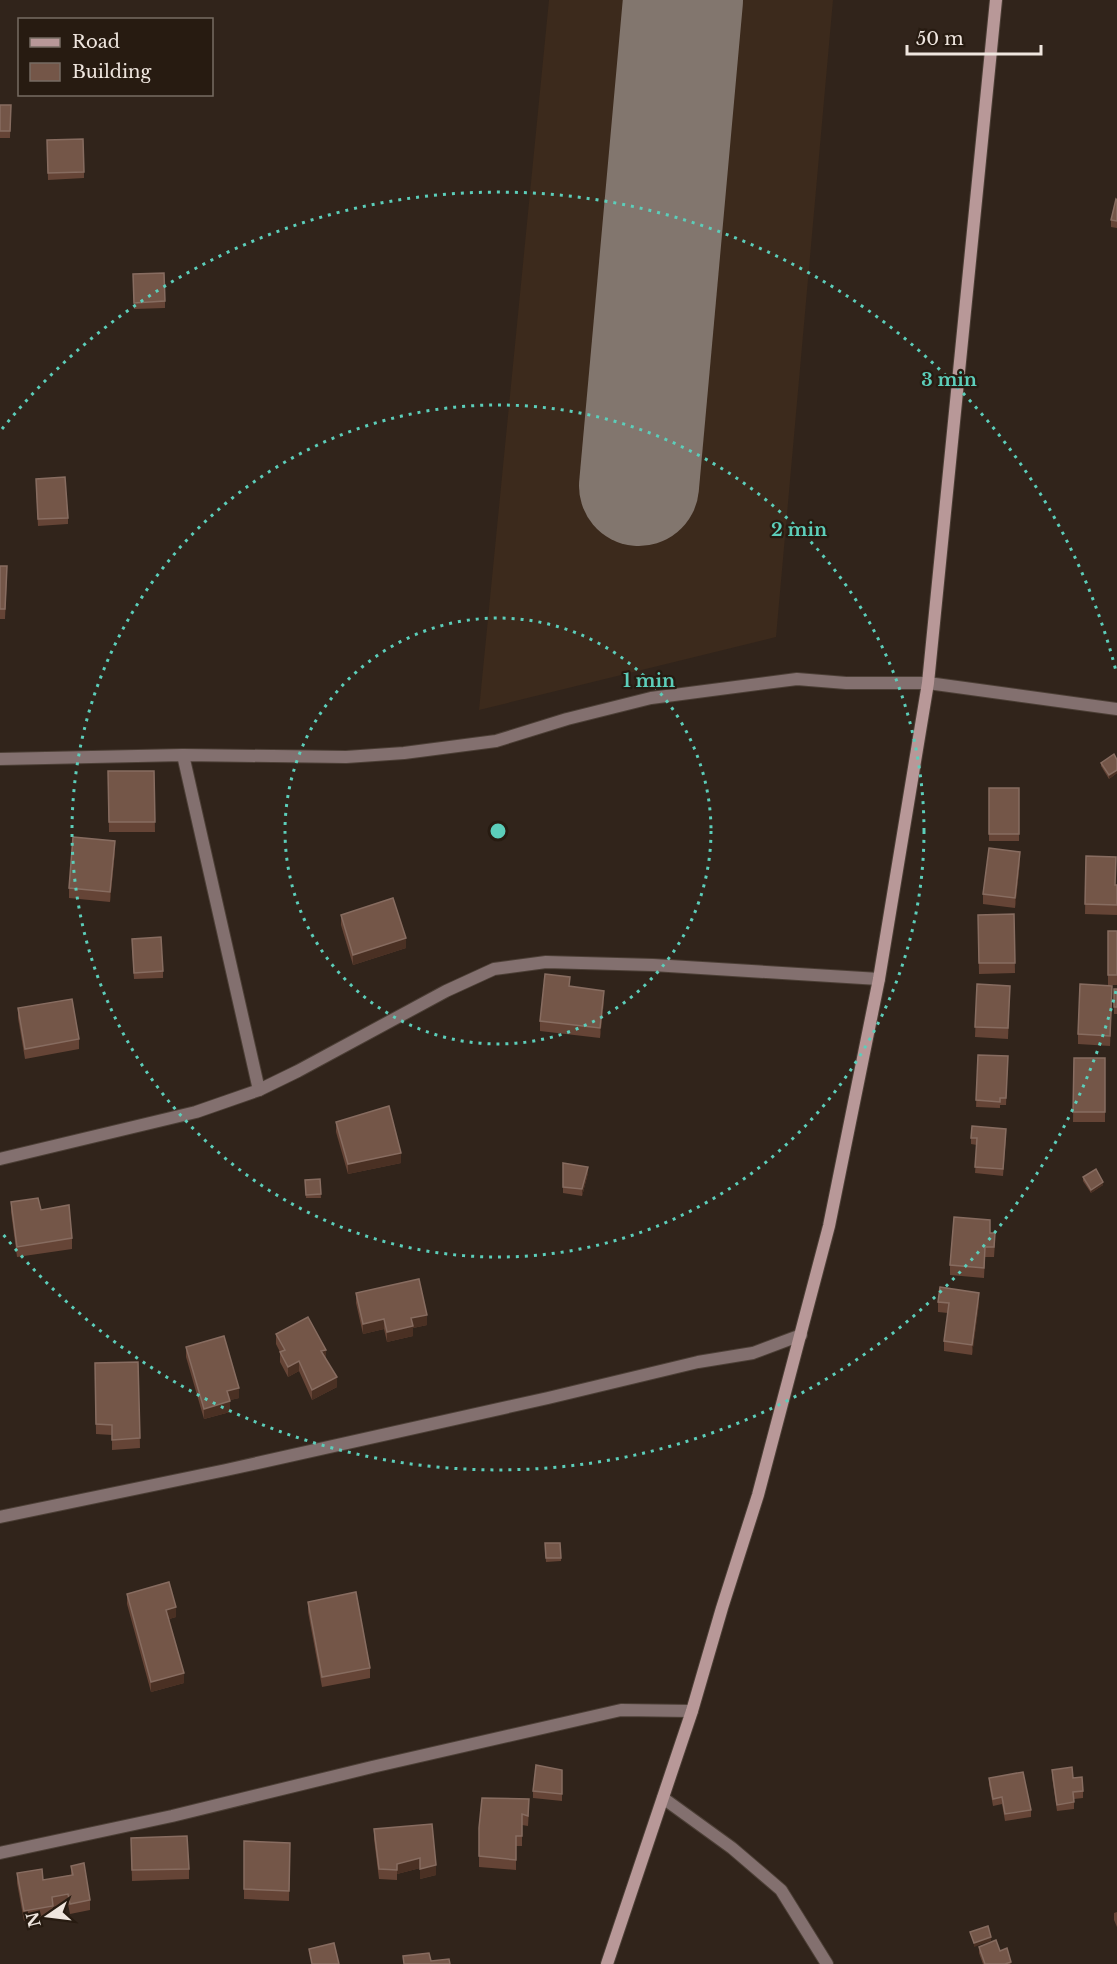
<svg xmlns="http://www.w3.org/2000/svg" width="1117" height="1964" viewBox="0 0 1117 1964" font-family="'Libre Baskerville',serif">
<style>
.built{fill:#3c2a1c}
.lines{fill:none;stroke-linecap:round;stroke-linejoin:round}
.runway{stroke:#82766e;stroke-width:120}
.street-casing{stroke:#4c3f36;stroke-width:14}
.secondary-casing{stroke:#4c3f36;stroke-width:14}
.street{stroke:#83706f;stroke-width:12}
.secondary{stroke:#b89898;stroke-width:12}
.wall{fill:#654436}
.shaded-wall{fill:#4a3023}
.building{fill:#745648;stroke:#876c60;stroke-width:1.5}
.ring{fill:none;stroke:#5cceba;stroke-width:3;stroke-dasharray:3 6}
.centre{fill:#5cceba;stroke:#271b11;stroke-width:3}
.ring-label{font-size:18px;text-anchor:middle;font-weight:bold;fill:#5cceba;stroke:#271b11;stroke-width:4.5;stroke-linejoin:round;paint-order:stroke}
</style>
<rect width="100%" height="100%" fill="#31241b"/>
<polygon class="built" points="549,0 833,0 776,637 479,710"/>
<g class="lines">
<polyline class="runway" points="639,486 683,0"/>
<defs>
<g id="street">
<polyline points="183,755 259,1090"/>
<polyline points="0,759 183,755 346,757 404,753 496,741 567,719 651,698 797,679 846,683 928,683 1117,709"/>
<polyline points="0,1159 196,1112 259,1090 298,1071 446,991 494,969 546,962 653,965 879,979"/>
<polyline points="0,1517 226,1470 548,1398 698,1362 753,1353 801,1335"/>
<polyline points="663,1798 732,1848 781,1890 827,1964"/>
<polyline points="0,1853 172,1816 372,1767 621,1710 692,1711"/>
</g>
<polyline id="secondary" points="607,1964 692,1711 722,1608 758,1495 829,1226 879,979 928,683 996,0"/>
</defs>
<use href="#street" class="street-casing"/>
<use href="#secondary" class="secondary-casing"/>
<use href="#street" class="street"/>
<use href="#secondary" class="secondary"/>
</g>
<g class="wall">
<polygon points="0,105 11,105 10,138 0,138"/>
<polygon points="47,140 84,172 84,178 48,180"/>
<polygon points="1117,200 1117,228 1111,227 1111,220"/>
<polygon points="133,281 165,301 165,308 134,309"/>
<polygon points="36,485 68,518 68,524 38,526"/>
<polygon points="0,566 7,576 5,619 0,619"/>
<polygon points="1117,760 1117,773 1109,779 1101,766 1101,763"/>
<polygon points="108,771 154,771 155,832 109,832"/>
<rect x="989" y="788" width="30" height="53"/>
<polygon points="115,851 110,902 69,898 69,888"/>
<polygon points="1086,856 1115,885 1117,885 1117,915 1085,914"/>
<polygon points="1020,862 1015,908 983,904 983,894"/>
<polygon points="1014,914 1015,973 979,974 978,915"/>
<polygon points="341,915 406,948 353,965 341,925"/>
<rect x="1108" y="931" width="9" height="54"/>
<polygon points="132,945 163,971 163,978 134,979"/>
<polygon points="977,984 1010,986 1008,1039 975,1037"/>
<rect x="1114" y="989" width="3" height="25"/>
<polygon points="1112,996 1110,1046 1078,1044 1078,1034"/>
<polygon points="604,1001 600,1038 540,1031 540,1021"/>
<polygon points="18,1008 79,1039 79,1049 25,1059 18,1018"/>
<polygon points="978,1055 1008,1056 1006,1105 1000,1105 1000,1108 976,1107"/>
<polygon points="1074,1058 1105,1058 1105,1122 1073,1122"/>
<polygon points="336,1122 401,1163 348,1174 336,1132"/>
<polygon points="1006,1136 1003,1176 975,1173 977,1145 971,1144 971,1138"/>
<polygon points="563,1163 588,1173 582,1196 563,1193"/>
<polygon points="1083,1177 1103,1185 1091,1193 1083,1181"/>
<polygon points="320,1179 321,1198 306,1198 305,1180"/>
<polygon points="11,1202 72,1238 72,1249 17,1257 11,1212"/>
<polygon points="990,1233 995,1243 994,1257 985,1257 984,1278 950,1275 950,1265"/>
<polygon points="356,1293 427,1325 413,1328 413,1336 387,1342 384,1329 363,1334 356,1303"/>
<polygon points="938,1302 979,1303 972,1355 944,1351 944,1341 948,1313 938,1312"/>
<polygon points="276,1334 326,1359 337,1387 312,1400 299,1371 288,1377 280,1362 280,1352 276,1344"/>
<polygon points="186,1347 239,1398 230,1400 230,1412 204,1419 186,1357"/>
<polygon points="138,1362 140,1448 112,1450 112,1435 96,1434 95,1363"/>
<polygon points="545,1543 561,1558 561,1561 546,1562"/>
<polygon points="127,1594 176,1617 169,1619 184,1683 151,1692 127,1604"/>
<polygon points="308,1602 370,1668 370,1678 322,1687 308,1612"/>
<polygon points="562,1770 562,1801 533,1798 533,1791"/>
<polygon points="1052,1770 1073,1778 1083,1791 1083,1798 1074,1799 1074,1809 1057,1811 1052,1777"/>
<polygon points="989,1778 1031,1810 1031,1817 1005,1821 1002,1804 993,1806 989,1784"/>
<polygon points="529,1809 528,1826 522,1825 522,1846 516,1846 516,1870 479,1867 479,1828"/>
<polygon points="374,1829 436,1875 420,1879 420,1868 397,1874 397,1880 379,1879 374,1839"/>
<polygon points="244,1841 290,1843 289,1901 244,1899"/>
<polygon points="131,1848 189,1869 189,1879 132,1881"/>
<polygon points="71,1866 90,1900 90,1910 70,1914 68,1904 53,1907 53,1916 24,1921 17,1883 17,1873 43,1880 71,1875"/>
<polygon points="1117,1912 1117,1927 1114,1920 1114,1913"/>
<polygon points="979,1947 1000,1951 1011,1964 983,1964 979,1953"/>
</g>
<g class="shaded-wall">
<polygon points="1117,770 1117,773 1109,779 1109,775"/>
<polygon points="115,841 115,851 110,902 110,892"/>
<polygon points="1020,852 1020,862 1015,908 1015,898"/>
<polygon points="406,938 406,948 353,965 353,955"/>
<polygon points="604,991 604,1001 600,1038 600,1028"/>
<polygon points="401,1153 401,1163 348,1174 348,1164"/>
<polygon points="588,1167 588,1173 582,1196 582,1189"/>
<polygon points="1103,1182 1103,1185 1091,1193 1091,1190"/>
<polygon points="979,1293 979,1303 972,1355 972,1345"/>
<polygon points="427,1315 427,1325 413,1328 413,1336 387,1342 387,1332 411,1318"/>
<polygon points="384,1319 384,1329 363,1334 363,1324"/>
<polygon points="326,1350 326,1360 321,1351"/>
<polygon points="299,1361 299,1371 288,1377 288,1367"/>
<polygon points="337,1377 337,1387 312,1400 312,1390"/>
<polygon points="239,1388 239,1398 227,1401 227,1391"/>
<polygon points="230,1401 230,1412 204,1419 204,1409"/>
<polygon points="176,1607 176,1617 166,1620 166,1610"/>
<polygon points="184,1673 184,1683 151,1692 151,1682"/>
<polygon points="420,1858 420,1868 397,1874 397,1880 397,1864"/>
<polygon points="436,1865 436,1875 420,1879 420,1869"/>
<polygon points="991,1937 991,1941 974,1947 974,1943"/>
</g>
<g class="building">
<polygon points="0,105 11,105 10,131 0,131"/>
<polygon points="83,139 84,172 48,173 47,140"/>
<polygon points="1116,199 1117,200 1117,221 1111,220"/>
<polygon points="164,273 165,301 134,303 133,274"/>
<polygon points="65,477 68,518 38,519 36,479"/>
<polygon points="0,566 7,566 5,609 0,609"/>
<polygon points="1114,754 1117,760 1117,770 1109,775 1101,763"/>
<polygon points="108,771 154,771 155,822 109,822"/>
<rect x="989" y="788" width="30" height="46"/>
<polygon points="73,837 115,841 110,892 69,888"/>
<polygon points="989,848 1020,852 1015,898 983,894"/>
<polygon points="1086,856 1116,857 1115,885 1117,885 1117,905 1085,904"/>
<polygon points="393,898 406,938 353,955 341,915"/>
<polygon points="1014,914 1015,963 979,963 978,915"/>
<rect x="1108" y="931" width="9" height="44"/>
<polygon points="161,937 163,971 134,973 132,939"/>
<polygon points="545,974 570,977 569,986 604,991 600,1028 540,1021"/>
<polygon points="977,984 1010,986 1008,1028 975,1027"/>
<polygon points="1080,984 1112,986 1110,1036 1078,1034"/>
<rect x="1114" y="989" width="3" height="18"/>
<polygon points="72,999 79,1039 25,1049 18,1008"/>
<polygon points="978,1055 1008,1056 1006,1098 1000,1098 1000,1102 976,1100"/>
<polygon points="1074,1058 1105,1058 1105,1112 1073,1112"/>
<polygon points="389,1106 401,1153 348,1164 336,1122"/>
<polygon points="972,1126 1006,1129 1003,1169 975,1167 977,1138 971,1138"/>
<polygon points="563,1163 588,1167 582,1189 563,1187"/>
<polygon points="1096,1169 1103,1182 1091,1190 1083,1177"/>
<polygon points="320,1179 321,1194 306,1195 305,1180"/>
<polygon points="38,1198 41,1210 69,1205 72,1238 17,1247 11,1202"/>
<polygon points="954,1217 990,1220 990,1233 995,1233 994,1247 985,1247 984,1268 950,1265"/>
<polygon points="419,1279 427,1315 411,1318 413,1326 387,1332 384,1319 363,1324 356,1293"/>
<polygon points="940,1287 979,1293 972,1345 944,1341 949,1303 938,1302"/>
<polygon points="308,1317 326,1350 321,1351 337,1377 312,1390 299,1361 288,1367 280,1352 285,1350 276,1334"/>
<polygon points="224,1336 239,1388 227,1391 230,1401 204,1409 186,1347"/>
<polygon points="138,1362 140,1438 112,1440 112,1425 96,1424 95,1363"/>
<polygon points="545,1543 560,1543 561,1558 546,1558"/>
<polygon points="169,1582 176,1607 166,1610 184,1673 151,1682 127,1594"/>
<polygon points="356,1592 370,1668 322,1677 308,1602"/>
<polygon points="536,1765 562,1770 562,1794 533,1791"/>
<polygon points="1072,1767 1073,1778 1082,1777 1083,1791 1073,1792 1074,1802 1057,1805 1052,1770"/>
<polygon points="1023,1772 1031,1810 1005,1814 1002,1797 993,1799 989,1778"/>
<polygon points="482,1798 529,1799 528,1816 522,1814 522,1836 516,1836 516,1860 479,1856 479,1828"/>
<polygon points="432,1824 436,1865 420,1869 420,1858 397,1864 397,1870 379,1869 374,1829"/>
<polygon points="187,1836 189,1869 132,1870 131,1838"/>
<polygon points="244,1841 290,1843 289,1891 244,1889"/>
<polygon points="84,1863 90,1900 70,1904 68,1894 52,1897 53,1906 24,1911 17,1873 42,1869 43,1880 73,1875 71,1866"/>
<polygon points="988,1926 991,1937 974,1943 970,1932"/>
<polygon points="996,1940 1000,1951 1007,1948 1011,1962 1005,1964 985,1964 979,1947"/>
<polygon points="334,1943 339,1964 312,1964 309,1949"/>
<polygon points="429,1953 431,1961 449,1959 450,1964 404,1964 403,1956"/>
</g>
<g class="ring">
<circle cx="498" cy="831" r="213"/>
<circle cx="498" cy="831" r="426"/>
<path d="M1116 991A638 638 0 0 1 2 1233M2 429A638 638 0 0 1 1116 671"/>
</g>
<circle cx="498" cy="831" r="9" class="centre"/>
<g class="ring-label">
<text x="949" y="386">3 min</text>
<text x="799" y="536">2 min</text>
<text x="649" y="687">1 min</text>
</g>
<rect x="18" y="18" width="195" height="78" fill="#271b11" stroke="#776c63" stroke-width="1.5"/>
<rect x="30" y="38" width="30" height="9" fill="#b89898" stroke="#776c63" stroke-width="1.5"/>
<text x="72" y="48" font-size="18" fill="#efe6df">Road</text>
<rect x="30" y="63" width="30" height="18" fill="#745648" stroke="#776c63" stroke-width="1.5"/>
<text x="72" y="78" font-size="18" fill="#efe6df">Building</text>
<g transform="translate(48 1916) rotate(256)" stroke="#271b11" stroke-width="4.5" paint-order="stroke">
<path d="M0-4.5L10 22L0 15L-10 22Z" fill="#efe6df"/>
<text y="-9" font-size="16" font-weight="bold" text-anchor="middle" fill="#efe6df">N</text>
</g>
<path d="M907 45v9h134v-9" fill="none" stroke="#efe6df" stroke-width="3"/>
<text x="916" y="45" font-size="18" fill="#efe6df" stroke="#271b11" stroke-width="4.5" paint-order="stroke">50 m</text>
</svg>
